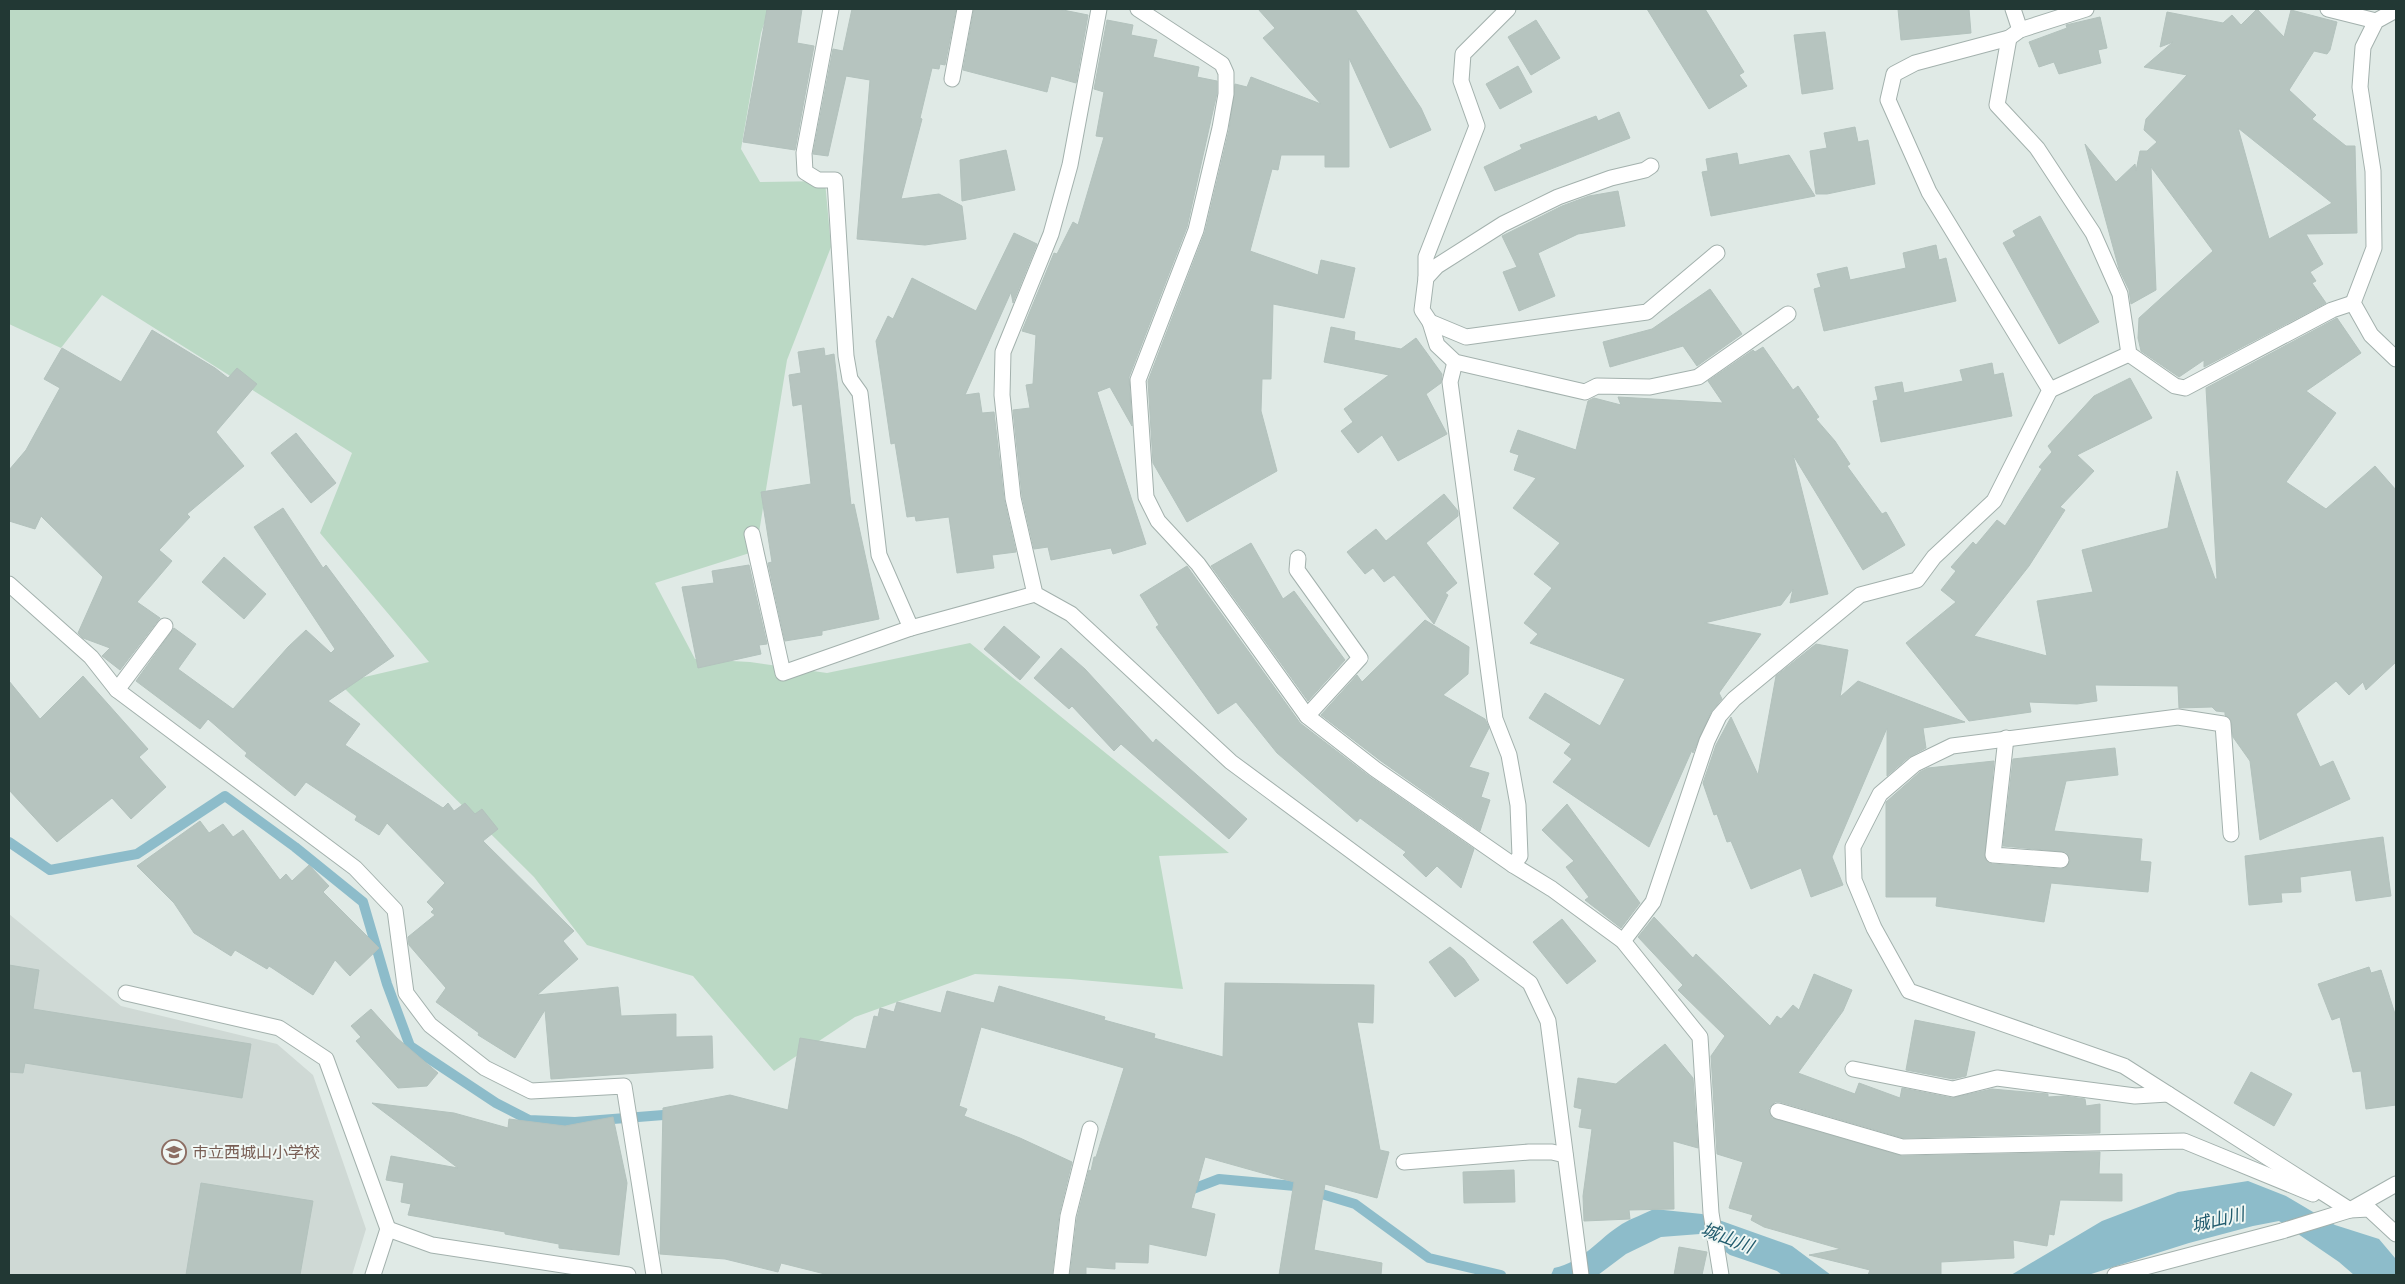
<svg xmlns="http://www.w3.org/2000/svg" width="2405" height="1284" viewBox="0 0 2405 1284" font-family="Rubik,'Noto Sans JP',sans-serif">
<style>
.built{fill:#cfd9d5}
.green{fill:#bbd9c5}
.water{fill:#8dbcca}
.lines{fill:none;stroke-linecap:round;stroke-linejoin:round}
.stream{stroke:#8dbcca;stroke-width:10}
.building{fill:#b6c4bf;stroke:#b3c2bd;fill-rule:evenodd}
.street-casing{stroke:#a3b1ad;stroke-width:17}
.street{stroke:#fff;stroke-width:15}
.labels{text-anchor:middle;stroke-width:4;stroke-linejoin:round;paint-order:stroke}
.education-label{font-size:16px;fill:#785e54;stroke:#f0f7f4;text-anchor:start}
.water-label{font-size:18px;font-style:italic;fill:#225c6e;stroke:#f0f7f4}
</style>
<rect width="100%" height="100%" fill="#e0eae6"/>
<polygon class="built" points="9,914 121,1006 277,1044 313,1075 366,1229 352,1275 9,1275"/>
<polygon class="green" points="9,9 769,9 761,33 741,149 760,182 825,181 831,247 787,360 756,551 655,583 695,659 750,662 827,673 970,643 1229,853 1159,856 1183,989 1070,979 975,974 855,1017 774,1071 693,976 587,945 534,877 339,683 429,662 320,533 352,453 102,295 61,348 9,324"/>
<g class="water">
<polygon points="2248,1181 2286,1196 2335,1225 2379,1239 2395,1258 2396,1275 2354,1275 2339,1262 2279,1221 2253,1226 2189,1243 2088,1275 2011,1275 2102,1221 2178,1192"/>
<path d="M1654,1209L1702,1214L1792,1246L1831,1275H1782L1777,1271L1730,1255L1700,1234L1661,1237L1626,1254L1598,1275H1551L1554,1268C1583,1262 1598,1239 1622,1224C1632,1218 1644,1214 1654,1209Z"/>
</g>
<g class="lines">
<g class="stream">
<polyline points="9,842 50,870 137,854 225,796 295,847 363,902 387,984 410,1046 496,1103 529,1120 575,1122 676,1114"/>
<polyline points="1185,1192 1219,1179 1295,1186 1355,1204 1429,1258 1501,1275"/>
</g>
</g>
<g class="building">
<polygon points="767,9 802,9 797,43 814,46 795,150 743,142"/>
<polygon points="852,9 956,9 945,65 940,64 939,69 932,68 920,118 922,119 901,199 939,194 962,206 966,239 925,245 857,239 870,80 846,76 828,156 813,154 833,49 843,51"/>
<polygon points="974,9 1058,9 1088,15 1076,83 1051,76 1047,92 963,70"/>
<polygon points="1258,9 1355,9 1421,108 1431,130 1390,148 1349,58 1349,167 1325,167 1325,155 1281,155 1278,170 1272,169 1250,251 1318,275 1321,260 1355,268 1344,318 1273,304 1271,379 1262,379 1261,411 1277,471 1187,522 1153,463 1148,381 1205,232 1229,130 1235,84 1247,87 1251,77 1321,104 1263,38 1275,28"/>
<polygon points="1647,9 1705,9 1744,72 1739,75 1747,86 1709,109"/>
<polygon points="1898,9 1969,9 1971,33 1901,40"/>
<path d="M2257,9L2284,37L2291,10L2337,22L2330,50L2327,54L2314,51L2289,90L2316,115L2312,119L2346,146H2355L2357,233L2306,234L2323,264L2310,272L2316,281L2312,283L2326,303L2204,367V360L2179,377L2141,351L2138,338L2139,318L2213,251L2151,167L2156,290L2131,304L2129,290L2119,269L2085,144L2116,182L2135,164L2136,171L2140,151H2147L2157,142L2144,130L2146,119L2187,75L2144,67L2173,42L2160,47L2167,12L2223,23L2232,15L2241,25ZM2238,128L2332,203L2269,239Z"/>
<polygon points="2100,17 2107,48 2098,50 2101,63 2059,74 2054,62 2039,67 2029,42 2067,28 2066,25"/>
<polygon points="1107,20 1133,25 1131,35 1157,40 1153,57 1199,67 1197,77 1217,81 1217,93 1187,227 1129,377 1132,426 1110,387 1097,392 1146,544 1113,554 1111,548 1051,560 1048,547 1034,549 1022,496 1013,410 1030,408 1026,385 1033,384 1036,335 1022,331 1054,253 1057,254 1073,222 1078,225 1104,137 1096,136 1104,92 1094,89"/>
<polygon points="1536,20 1560,58 1531,75 1508,37"/>
<polygon points="1825,32 1833,89 1802,94 1794,35"/>
<polygon points="1518,66 1532,92 1500,109 1486,84"/>
<polygon points="1619,112 1630,138 1495,191 1484,167 1522,149 1520,145 1596,116 1598,121"/>
<polygon points="1855,127 1858,142 1868,140 1875,184 1827,194 1816,194 1810,151 1827,148 1824,133"/>
<polygon points="1006,150 1015,190 962,201 960,160"/>
<polygon points="1737,153 1739,165 1789,155 1815,196 1711,216 1702,172 1708,171 1706,159"/>
<polygon points="1618,191 1625,226 1578,234 1538,253 1555,296 1519,311 1503,272 1517,267 1502,236 1562,206 1589,196"/>
<polygon points="2040,216 2099,322 2059,344 2003,243 2016,236 2013,231"/>
<polygon points="1014,233 1037,244 1013,303 1011,292 965,395 979,393 982,413 994,412 1004,499 1016,552 992,555 994,568 957,573 949,517 916,521 915,516 907,517 895,443 891,444 876,341 888,316 893,319 912,278 976,311"/>
<polygon points="1936,245 1939,260 1946,258 1956,301 1824,331 1814,289 1821,287 1817,274 1847,267 1850,280 1906,268 1903,253"/>
<polygon points="1710,289 1742,334 1697,366 1683,346 1610,367 1603,342 1652,329"/>
<polygon points="2337,318 2361,353 2306,391 2336,413 2286,482 2326,509 2375,466 2396,490 2396,662 2366,690 2363,682 2349,695 2336,681 2296,714 2320,767 2333,761 2350,799 2260,840 2250,761 2233,737 2231,720 2225,715 2225,712 2216,711 2212,707 2179,708 2178,686 2095,685 2097,701 2077,704 2029,702 2031,712 1969,721 1906,643 1956,602 1941,590 1956,571 1951,567 1973,542 1976,545 1997,520 2005,526 2042,469 2039,467 2052,452 2048,446 2094,396 2130,378 2152,418 2077,455 2094,471 2060,507 2065,510 2029,566 1974,636 2047,656 2037,601 2093,592 2082,550 2168,528 2177,471 2215,579 2217,579 2206,388"/>
<polygon points="1331,327 1355,332 1354,340 1401,349 1416,338 1442,374 1441,383 1426,394 1447,434 1398,461 1382,435 1358,453 1341,431 1353,422 1344,409 1389,375 1324,362"/>
<polygon points="152,330 215,368 228,378 237,368 257,384 216,432 244,466 187,514 190,517 159,550 172,561 137,602 160,618 120,670 102,656 110,648 83,638 78,633 103,577 41,516 35,529 9,521 9,470 26,450 60,388 44,379 62,348 121,382"/>
<polygon points="1763,347 1793,390 1798,386 1819,417 1816,419 1835,441 1850,464 1847,466 1882,514 1886,512 1905,545 1863,570 1793,455 1828,594 1790,603 1793,589 1781,605 1704,623 1761,634 1719,693 1722,699 1711,712 1693,753 1692,750 1649,847 1553,782 1572,759 1564,753 1571,744 1529,718 1545,693 1600,726 1625,679 1530,643 1538,634 1524,623 1552,588 1534,574 1560,543 1513,508 1536,478 1514,470 1519,455 1510,452 1518,430 1576,450 1588,401 1594,398 1621,405 1618,397 1723,403 1708,381 1753,350 1755,352"/>
<polygon points="824,348 825,356 834,354 851,505 854,504 879,619 822,631 822,635 785,641 768,563 772,562 761,492 811,484 802,404 793,406 789,375 801,373 798,352"/>
<polygon points="1992,363 1994,375 2003,373 2012,416 1881,442 1873,401 1878,400 1875,387 1902,382 1904,393 1963,381 1960,370"/>
<polygon points="296,433 336,483 311,503 271,453"/>
<polygon points="1444,494 1458,511 1458,516 1426,543 1457,583 1445,593 1448,595 1434,624 1394,575 1384,582 1373,568 1365,574 1347,552 1376,529 1386,541"/>
<polygon points="283,508 323,568 326,565 394,656 328,701 360,724 345,745 443,808 448,803 454,811 465,803 475,814 482,809 498,829 483,841 574,931 563,941 578,959 537,995 618,987 621,1016 676,1014 676,1037 712,1036 713,1068 551,1079 545,1010 515,1058 478,1035 479,1033 436,1002 446,988 409,945 408,937 435,915 431,912 434,909 427,902 445,883 387,823 379,835 355,820 357,816 306,782 295,796 245,756 247,753 208,719 200,729 136,681 174,628 196,644 178,669 233,709 288,647 306,630 331,653 335,649 254,527"/>
<polygon points="1251,543 1283,599 1294,591 1345,660 1308,701 1211,566"/>
<polygon points="224,557 266,594 244,619 202,582"/>
<polygon points="749,565 767,644 759,645 761,654 698,668 682,587 714,583 712,571"/>
<polygon points="1187,566 1300,723 1369,776 1474,849 1461,888 1437,866 1426,877 1403,855 1406,852 1360,818 1357,822 1277,753 1236,702 1218,714 1156,627 1159,625 1140,595"/>
<polygon points="1425,620 1469,647 1468,674 1443,695 1485,719 1489,728 1469,767 1489,773 1481,797 1490,800 1480,831 1381,761 1321,715 1357,675 1362,682"/>
<polygon points="1004,626 1040,657 1020,680 984,649"/>
<polygon points="1816,644 1848,650 1840,697 1858,681 1965,722 1923,728 1926,748 1909,757 1887,776 1887,728 1832,857 1843,885 1811,897 1801,868 1751,889 1731,841 1727,842 1717,814 1714,815 1703,783 1716,745 1731,717 1758,775 1776,676"/>
<polygon points="1061,648 1085,669 1153,743 1156,739 1247,819 1229,839 1121,744 1114,751 1072,706 1069,709 1034,678"/>
<polygon points="83,676 148,749 139,757 166,787 131,819 112,798 57,842 9,790 9,681 40,719"/>
<polygon points="2115,748 2118,775 2066,781 2054,831 2142,839 2140,861 2151,862 2148,892 2051,883 2044,922 1936,906 1937,897 1886,897 1886,802 1920,772 1928,768 1994,761 1985,859 1992,864 2061,869 2065,868 2070,861 2066,852 2003,846 2013,759"/>
<polygon points="1567,804 1640,903 1621,928 1585,900 1589,897 1566,867 1574,861 1542,830"/>
<polygon points="200,821 209,833 223,824 233,837 243,830 280,880 286,874 292,881 309,865 329,886 323,892 379,948 350,976 335,960 313,995 269,966 267,969 235,950 231,956 194,933 174,903 137,866"/>
<polygon points="2383,837 2391,896 2356,901 2351,870 2300,877 2301,892 2281,893 2282,902 2249,905 2245,856"/>
<polygon points="1654,917 1693,958 1696,954 1770,1026 1777,1016 1781,1019 1793,1005 1799,1010 1814,974 1852,990 1843,1011 1798,1073 1855,1094 1859,1083 1900,1098 1902,1088 1952,1098 1992,1089 2048,1094 2048,1097 2064,1096 2085,1099 2086,1106 2100,1104 2100,1133 1903,1138 1780,1102 1775,1102 1769,1108 1772,1118 1902,1156 2100,1152 2099,1174 2122,1174 2122,1201 2060,1200 2054,1235 2049,1234 2047,1246 2013,1240 2014,1258 1941,1262 1941,1275 1868,1275 1870,1270 1809,1255 1841,1249 1764,1227 1751,1220 1753,1215 1729,1208 1743,1162 1717,1154 1711,1056 1725,1036 1678,990 1683,985 1638,937"/>
<polygon points="1562,919 1596,961 1567,984 1533,942"/>
<polygon points="1450,947 1464,959 1479,980 1455,997 1429,962"/>
<polygon points="9,965 39,970 33,1009 251,1044 242,1098 25,1063 23,1073 9,1072"/>
<polygon points="2369,967 2371,973 2381,970 2396,1017 2396,1105 2366,1109 2361,1071 2353,1072 2340,1017 2332,1020 2318,984"/>
<polygon points="1225,983 1374,985 1373,1023 1357,1022 1380,1150 1389,1152 1377,1198 1325,1184 1314,1250 1382,1263 1381,1275 1279,1275 1294,1182 1205,1157 1191,1208 1215,1214 1206,1256 1149,1244 1148,1263 1115,1262 1115,1269 1086,1267 1086,1275 1070,1275 1077,1218 1089,1170 1091,1171 1094,1157 1096,1157 1124,1068 981,1027 959,1106 967,1109 964,1116 1020,1138 1072,1162 1059,1215 1052,1275 829,1275 781,1263 778,1272 725,1259 660,1254 663,1108 730,1095 788,1110 800,1038 866,1049 874,1016 878,1017 880,1008 894,1012 897,1002 941,1013 947,991 994,1003 999,986 1105,1017 1104,1020 1155,1034 1154,1038 1223,1057"/>
<polygon points="371,1009 397,1038 438,1073 427,1086 398,1088 356,1041 361,1037 351,1026"/>
<polygon points="1915,1020 1975,1032 1966,1076 1953,1079 1906,1070"/>
<polygon points="1665,1044 1693,1078 1698,1148 1673,1141 1674,1209 1629,1210 1630,1219 1584,1221 1583,1196 1592,1129 1579,1127 1582,1109 1574,1107 1578,1078 1616,1084"/>
<polygon points="2251,1072 2292,1094 2274,1126 2234,1103"/>
<polygon points="372,1103 454,1113 508,1128 509,1119 565,1126 613,1117 627,1183 619,1255 559,1248 559,1244 505,1234 505,1232 408,1215 411,1204 401,1202 404,1183 386,1180 391,1156 458,1168"/>
<polygon points="1514,1170 1515,1202 1464,1203 1463,1172"/>
<polygon points="201,1183 313,1201 300,1275 186,1275"/>
<polygon points="1679,1247 1707,1252 1702,1275 1674,1275"/>
</g>
<g class="lines">
<defs>
<g id="street">
<polyline points="831,9 804,153 805,172 818,180 835,180 846,356 850,379 860,393 879,555 911,628 1035,594"/>
<polyline points="1099,9 1070,165 1051,234 1003,352 1002,395 1013,498 1035,594 1071,614 1231,762 1530,983 1548,1021 1581,1275"/>
<polyline points="1138,9 1222,64 1226,73 1226,94 1220,128 1196,230 1138,380 1146,497 1158,521 1198,564 1307,716 1375,769 1513,865 1552,889 1623,941 1700,1037 1711,1213 1721,1275"/>
<polyline points="2013,9 2020,30"/>
<polyline points="2328,9 2376,21"/>
<polyline points="2396,10 2376,21 2363,47 2360,87 2373,171 2374,248 2353,303 2371,335 2396,359"/>
<polyline points="2009,38 1997,105 2037,148 2093,233 2120,294 2129,354 2175,386 2185,388 2332,310 2353,303"/>
<polyline points="952,79 965,9"/>
<polyline points="1651,166 1645,170 1611,178 1558,197 1503,224 1437,266 1426,278 1422,310 1430,322 1466,337 1647,312 1717,253"/>
<polyline points="1426,278 1426,257 1477,126 1461,81 1463,54 1508,9"/>
<polyline points="1430,322 1437,345 1455,362 1585,392 1597,386 1650,387 1698,377 1788,314"/>
<polyline points="1455,362 1450,382 1495,719 1509,755 1518,805 1520,856 1513,865"/>
<polyline points="2050,390 2129,354"/>
<polyline points="752,534 783,673 911,628"/>
<polyline points="1298,558 1297,570 1360,658 1307,716"/>
<polyline points="9,584 91,657 117,690 355,868 395,910 406,993 430,1025 485,1068 531,1091 624,1086 654,1275"/>
<polyline points="117,690 165,626"/>
<polyline points="2006,738 1993,855 2061,860"/>
<polyline points="2231,834 2223,724 2178,717 1952,746 1915,764 1880,794 1853,847 1854,880 1874,928 1909,991 2124,1066 2350,1210 2369,1209 2396,1234"/>
<polyline points="1623,941 1653,902 1707,741 1719,716 1734,699 1860,595 1917,580 1934,557 1994,501 2050,390 1929,192 1888,100 1894,74 1915,63 2009,38 2020,30 2086,9"/>
<polyline points="126,993 279,1028 326,1059 388,1229"/>
<polyline points="1853,1069 1953,1089 1997,1078 2135,1096 2168,1094"/>
<polyline points="1778,1111 1902,1147 2184,1141 2313,1194"/>
<polyline points="1404,1162 1529,1152 1552,1152 1565,1155"/>
<polyline points="373,1275 388,1229 432,1245 628,1275"/>
<polyline points="1061,1275 1068,1216 1090,1129"/>
<polyline points="2115,1275 2282,1231 2350,1210 2396,1184"/>
</g>
</defs>
<use href="#street" class="street-casing"/>
<use href="#street" class="street"/>
</g>
<defs>
<symbol id="school-ring" viewBox="-11 -11 22 22"><circle r="9.5" fill="#f0f7f4" stroke="#8d6e63" stroke-width="1.5"/><path d="M0-5L7-2L0 1L-7-2ZM-4 1L0 2.5L4 1V4Q0 6-4 4Z" fill="#8d6e63"/></symbol>
</defs>
<g fill-rule="evenodd">
<use href="#school-ring" x="160" y="1138" width="28" height="28"/>
</g>
<g class="labels">
<g class="education-label">
<text x="192" y="1158">市立西城山小学校</text>
</g>
<g class="water-label">
<text transform="translate(2218 1220) rotate(-13)" y="6">城山川</text>
<text transform="translate(1727 1238) rotate(21)" y="6">城山川</text>
</g>
</g>
<rect width="2405" height="1284" fill="none" stroke="#223834" stroke-width="20"/>
</svg>
